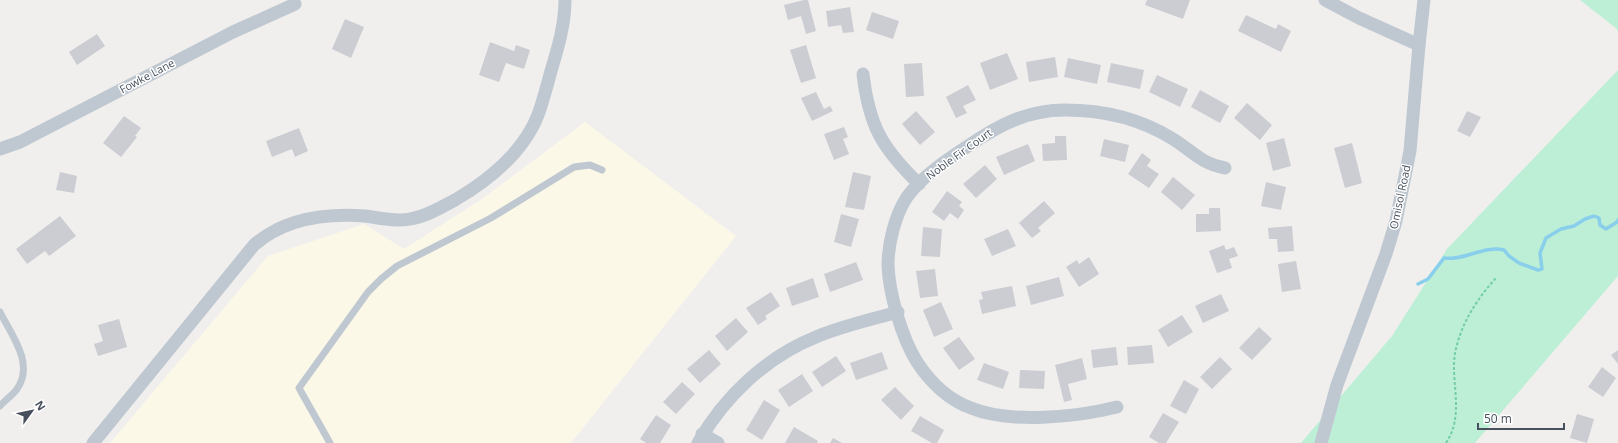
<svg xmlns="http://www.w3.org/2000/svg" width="1618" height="443" viewBox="0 0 1618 443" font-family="'Open Sans',sans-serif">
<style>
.commercial{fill:#fcf8e8}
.green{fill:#bcefd5}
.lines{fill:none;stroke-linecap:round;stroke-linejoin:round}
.stream{stroke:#89cfec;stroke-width:3.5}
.building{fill:#cbcdd3}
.path{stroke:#74cda9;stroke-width:2;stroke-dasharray:3 2;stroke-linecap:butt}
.lane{stroke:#bfc8d1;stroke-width:7}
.street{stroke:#bfc8d1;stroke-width:13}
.labels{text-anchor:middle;stroke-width:3;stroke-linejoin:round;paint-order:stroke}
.street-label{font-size:11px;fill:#47505c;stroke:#fff}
</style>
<rect width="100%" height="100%" fill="#f1efee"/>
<polygon class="commercial" points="585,122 736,236 571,443 110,443 268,256 364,224 404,249 482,199"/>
<g class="green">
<polygon points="1580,0 1618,0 1618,31 1617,29"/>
<polygon points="1618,70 1618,276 1475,443 1301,443 1392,336 1447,249"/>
</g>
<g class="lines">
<path class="stream" d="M1418,284L1428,279L1444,258C1464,261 1484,245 1504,250L1509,256L1519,263L1538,270L1542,269L1540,253L1546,238L1561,229L1574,226L1585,219L1594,216L1599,218L1600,225L1606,229L1617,222L1618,220"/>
</g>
<g class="building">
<polygon points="804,0 808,0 816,31 806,34 801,16 788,20 784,5"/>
<polygon points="1147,0 1190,0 1183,19 1145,5"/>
<polygon points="850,7 854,32 843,33 841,25 828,27 826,11"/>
<polygon points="872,12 899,21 893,39 866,30"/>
<polygon points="1246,15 1276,29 1278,24 1291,31 1281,52 1238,31"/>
<polygon points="345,19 364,27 351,58 332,49"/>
<polygon points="97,34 105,46 77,65 69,52"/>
<polygon points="490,42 514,51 516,45 530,50 524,69 506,63 499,82 479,75"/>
<polygon points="806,45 816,78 801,83 790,50"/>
<polygon points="1007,53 1018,79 990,90 980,63"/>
<polygon points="1055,57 1058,77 1029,82 1026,62"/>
<polygon points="1068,58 1101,65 1097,84 1064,77"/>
<polygon points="922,63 924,96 906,97 904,64"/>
<polygon points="1111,63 1144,70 1140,89 1107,82"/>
<polygon points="1157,75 1188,89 1180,107 1149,92"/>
<polygon points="968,85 976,100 963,106 967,113 956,118 946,97"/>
<polygon points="1200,90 1229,106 1220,123 1191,107"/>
<polygon points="816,92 824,109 830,106 833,111 812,121 801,98"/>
<polygon points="1247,103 1272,125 1260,140 1234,118"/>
<polygon points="916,111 935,132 920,145 902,124"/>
<polygon points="1467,111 1481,117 1470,137 1457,131"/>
<polygon points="124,116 141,128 135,136 137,137 121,157 103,143"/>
<polygon points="844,127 848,137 843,139 849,154 834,160 824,134"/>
<polygon points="299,128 308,151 295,157 292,149 272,157 266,141"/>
<polygon points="1055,136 1066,136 1067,160 1043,161 1042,144 1055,143"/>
<polygon points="1284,138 1291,166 1273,171 1266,143"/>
<polygon points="1104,139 1129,145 1125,162 1100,156"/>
<polygon points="1352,143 1362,183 1345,188 1334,148"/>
<polygon points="1028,144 1035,161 1004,175 996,157"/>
<polygon points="1142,153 1151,160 1147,166 1159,174 1149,188 1128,174"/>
<polygon points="985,165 997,179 976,198 963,184"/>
<polygon points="60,172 77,176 74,193 56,190"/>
<polygon points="853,172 871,176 864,210 845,207"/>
<polygon points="1173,177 1195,195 1182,210 1161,192"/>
<polygon points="1266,182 1286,187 1281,210 1261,206"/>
<polygon points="947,191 962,202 959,206 964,210 958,219 950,213 944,221 932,212"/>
<polygon points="1044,201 1055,213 1038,228 1041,231 1032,238 1019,223"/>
<polygon points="1209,208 1220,208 1221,231 1196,232 1196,214 1209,214"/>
<polygon points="841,214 859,219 851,247 834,242"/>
<polygon points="60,216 76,236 49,256 45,251 27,264 16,249"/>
<polygon points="1292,226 1294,251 1278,252 1277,239 1269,239 1268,228"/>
<polygon points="923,227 942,229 940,257 921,256"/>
<polygon points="1008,229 1016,246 992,256 984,239"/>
<polygon points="1224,245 1226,250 1234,247 1238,256 1229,259 1232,268 1217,273 1209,251"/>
<polygon points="1089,257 1099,274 1079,287 1066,267 1077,260 1079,264"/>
<polygon points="1296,261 1301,289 1282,292 1278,264"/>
<polygon points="856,262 863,280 830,292 824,274"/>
<polygon points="935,269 938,296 920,298 916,271"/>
<polygon points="1059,277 1064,296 1031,305 1026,286"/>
<polygon points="813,278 819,297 792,306 786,288"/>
<polygon points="1012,286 1016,306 982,314 979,300 983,299 981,292"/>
<polygon points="771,292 780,306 765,316 767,319 758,325 746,308"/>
<polygon points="1221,294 1229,311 1203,323 1195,306"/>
<polygon points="941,302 953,329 934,337 923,310"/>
<polygon points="1182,315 1193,332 1168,347 1158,330"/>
<polygon points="736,318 748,332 727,351 715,336"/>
<polygon points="119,319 127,347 98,356 94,344 103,341 98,325"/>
<polygon points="1259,327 1272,339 1252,360 1239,348"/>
<polygon points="959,337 975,359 959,370 943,348"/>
<polygon points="1152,345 1154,363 1128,365 1127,347"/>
<polygon points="1116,347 1118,365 1093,368 1091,350"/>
<polygon points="709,350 721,364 700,383 687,369"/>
<polygon points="1618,350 1618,364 1611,355"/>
<polygon points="882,352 888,369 856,380 850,363"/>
<polygon points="836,356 846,371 822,387 812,372"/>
<polygon points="1220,357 1232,369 1212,389 1200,377"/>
<polygon points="1082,358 1087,379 1068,384 1072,400 1064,402 1055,365"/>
<polygon points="984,363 1009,372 1003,389 977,380"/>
<polygon points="1602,367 1616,378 1603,397 1588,387"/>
<polygon points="1020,370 1045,371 1044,389 1019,388"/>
<polygon points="802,374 813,391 789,407 778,390"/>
<polygon points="1184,380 1199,389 1186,414 1170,406"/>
<polygon points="682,382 695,394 676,414 663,402"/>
<polygon points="895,387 914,406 901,420 881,400"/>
<polygon points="764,400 780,410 762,440 746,430"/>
<polygon points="1163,413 1179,422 1166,443 1159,443 1149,437"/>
<polygon points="1577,414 1594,419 1587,443 1570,438"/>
<polygon points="656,415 671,425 660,443 646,443 640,439"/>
<polygon points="920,416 944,430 937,443 932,443 911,431"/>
<polygon points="794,427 818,441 817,443 785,443"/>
<polygon points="833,438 842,443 830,443"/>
</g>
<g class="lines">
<path class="path" d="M1446,443C1462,419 1454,393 1454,366C1454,334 1476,299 1497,277"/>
<g class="lane">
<path d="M0,312C11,334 35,364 17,389C13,395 5,400 0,406"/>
<polyline points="330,443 299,388 368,292 381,279 397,266 491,218 574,167 590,165 602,170"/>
</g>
<g class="street">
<polyline points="1419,45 1424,0"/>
<path d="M863,74C869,126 882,148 919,184"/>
<polyline points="0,149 20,142 233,32 295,4"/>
<path d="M1117,407C1077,417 1010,424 971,408C949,400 930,382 917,362C902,338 889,294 888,265C888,244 895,215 907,197C922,176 947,160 968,146C999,125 1027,110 1065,110C1103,110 1141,119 1173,139C1192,151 1202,164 1225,168"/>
<polyline points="702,434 718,443"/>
<path d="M93,443L254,245C284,219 326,213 365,216C380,218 396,222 410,219C425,217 442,207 455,200C489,180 523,153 538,115C543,101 547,86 551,71C558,48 565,24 565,0"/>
<path d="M698,443C724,397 766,357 816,337C842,326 870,320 898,312"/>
<polyline points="1321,443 1337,385 1386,254 1396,221 1410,151 1419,45 1359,18 1325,0"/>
</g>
</g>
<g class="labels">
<g class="street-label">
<text transform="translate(147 76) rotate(-28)" y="4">Fowke Lane</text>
<text transform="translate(959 154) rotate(-36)" y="4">Noble Fir Court</text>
<text transform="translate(1400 197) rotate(-78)" y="4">Omisol Road</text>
</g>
</g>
<g transform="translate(32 411) rotate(57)" stroke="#ffffff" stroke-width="3" paint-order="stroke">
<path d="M0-3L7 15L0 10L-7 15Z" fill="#47505c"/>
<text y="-6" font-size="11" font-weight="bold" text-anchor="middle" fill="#47505c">N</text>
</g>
<path d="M1478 423v6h86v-6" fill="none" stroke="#47505c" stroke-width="2"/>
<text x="1484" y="423" font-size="12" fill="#47505c" stroke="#ffffff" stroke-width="3" paint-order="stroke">50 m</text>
</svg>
